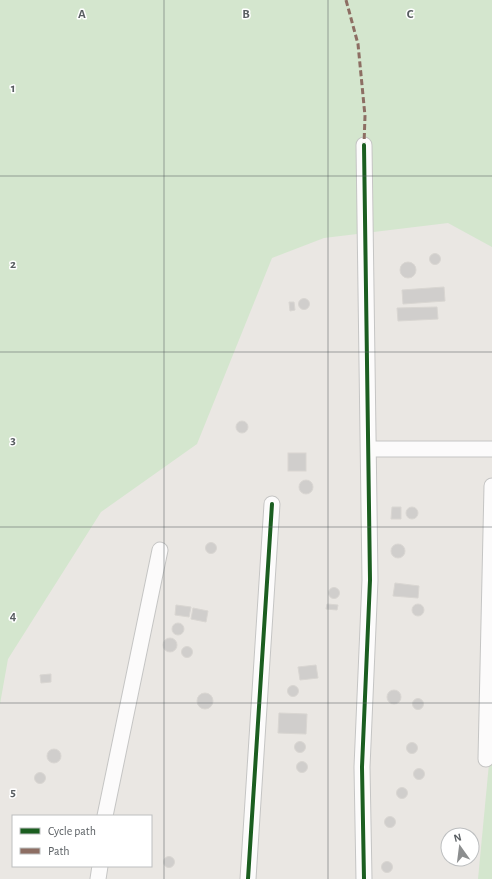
<svg xmlns="http://www.w3.org/2000/svg" width="492" height="879" viewBox="0 0 492 879" font-family="'Alegreya Sans',sans-serif">
<style>
.green{fill:#d4e6ce}
.building{fill:#d0cecc;stroke:#d9d6d2}
.lines{fill:none;stroke-linecap:round;stroke-linejoin:round}
.minor-casing{stroke:#c5c5c4;stroke-width:17}
.minor{stroke:#fcfbfb;stroke-width:15}
.quiet{stroke:#8d6e63;stroke-width:3;stroke-dasharray:6 3;stroke-linecap:butt}
.cycleway-casing{stroke:#fff;stroke-width:6}
.cycleway{stroke:#1b5e20;stroke-width:4}
.grid{fill:none;stroke:#595e62;stroke-width:1;stroke-opacity:0.55}
.grid-label{font-size:13px;text-anchor:middle;font-weight:bold;fill:#595e62;stroke:#fff;stroke-width:3;stroke-linejoin:round;paint-order:stroke}
</style>
<rect width="100%" height="100%" fill="#eae7e3"/>
<g class="green">
<polygon points="0,0 492,0 492,247 448,223 324,238 272,258 197,444 101,512 8,659 0,704"/>
<polygon points="492,732 492,879 478,879"/>
</g>
<g class="building">
<circle cx="435" cy="259" r="5.5"/>
<circle cx="408" cy="270" r="8"/>
<polygon points="444,287 445,301 403,304 402,290"/>
<circle cx="304" cy="304" r="5.5"/>
<polygon points="289,302 294,302 295,310 290,311"/>
<polygon points="437,307 438,319 398,321 397,308"/>
<circle cx="242" cy="427" r="6"/>
<rect x="288" y="453" width="18" height="18"/>
<circle cx="306" cy="487" r="7"/>
<circle cx="412" cy="513" r="6"/>
<polygon points="392,507 401,507 401,519 391,519"/>
<circle cx="211" cy="548" r="5.5"/>
<circle cx="398" cy="551" r="7"/>
<polygon points="395,583 419,586 418,598 393,596"/>
<circle cx="334" cy="593" r="5.5"/>
<circle cx="418" cy="610" r="6"/>
<polygon points="327,604 338,605 337,610 326,609"/>
<polygon points="176,605 191,607 189,617 175,615"/>
<polygon points="193,608 208,611 206,622 191,619"/>
<circle cx="178" cy="629" r="6"/>
<circle cx="170" cy="645" r="7"/>
<circle cx="187" cy="652" r="5.5"/>
<polygon points="316,665 318,678 300,680 298,667"/>
<polygon points="51,674 51,682 41,683 40,675"/>
<circle cx="293" cy="691" r="5.5"/>
<circle cx="394" cy="697" r="7"/>
<circle cx="205" cy="701" r="8"/>
<circle cx="418" cy="704" r="5.5"/>
<polygon points="279,713 307,714 306,734 278,733"/>
<circle cx="300" cy="747" r="5.5"/>
<circle cx="412" cy="748" r="5.5"/>
<circle cx="54" cy="756" r="7"/>
<circle cx="302" cy="767" r="5.5"/>
<circle cx="419" cy="774" r="5.5"/>
<circle cx="40" cy="778" r="5.5"/>
<circle cx="402" cy="793" r="5.5"/>
<circle cx="390" cy="822" r="5.5"/>
<circle cx="169" cy="862" r="5.5"/>
<circle cx="387" cy="867" r="5.5"/>
</g>
<g class="lines">
<defs>
<g id="minor">
<polyline points="369,449 492,449"/>
<polyline points="486,759 492,486"/>
<polyline points="105,816 160,550"/>
<polyline points="98,879 100,866"/>
<polyline points="248,879 272,504"/>
<polyline points="364,879 362,767 370,580 364,145"/>
</g>
</defs>
<use href="#minor" class="minor-casing"/>
<use href="#minor" class="minor"/>
<polyline class="quiet" points="346,0 358,44 365,116 364,145"/>
<defs>
<g id="cycleway">
<polyline points="248,879 272,504"/>
<polyline points="364,879 362,767 370,580 364,145"/>
</g>
</defs>
<use href="#cycleway" class="cycleway-casing"/>
<use href="#cycleway" class="cycleway"/>
</g>
<path class="grid" d="M164,0V879M328,0V879M0,176H492M0,352H492M0,527H492M0,703H492"/>
<g class="grid-label">
<text x="82" y="18">A</text>
<text x="246" y="18">B</text>
<text x="410" y="18">C</text>
<text x="13" y="92">1</text>
<text x="13" y="268">2</text>
<text x="13" y="444">3</text>
<text x="13" y="620">4</text>
<text x="13" y="796">5</text>
</g>
<rect x="12" y="815" width="140" height="52" fill="#ffffff" stroke="#bdbfc0"/>
<rect x="20" y="828" width="20" height="6" fill="#1b5e20" stroke="#bdbfc0"/>
<text x="48" y="835" font-size="12" fill="#595e62">Cycle path</text>
<rect x="20" y="848" width="20" height="6" fill="#8d6e63" stroke="#bdbfc0"/>
<text x="48" y="855" font-size="12" fill="#595e62">Path</text>
<g transform="translate(460 847) rotate(346)"><circle r="19" fill="#ffffff" stroke="#bdbfc0"/>
<path d="M0-3L7 15L0 10L-7 15Z" fill="#8c8e8f"/>
<text y="-6" font-size="11" font-weight="bold" text-anchor="middle" fill="#595e62">N</text>
</g>
</svg>
